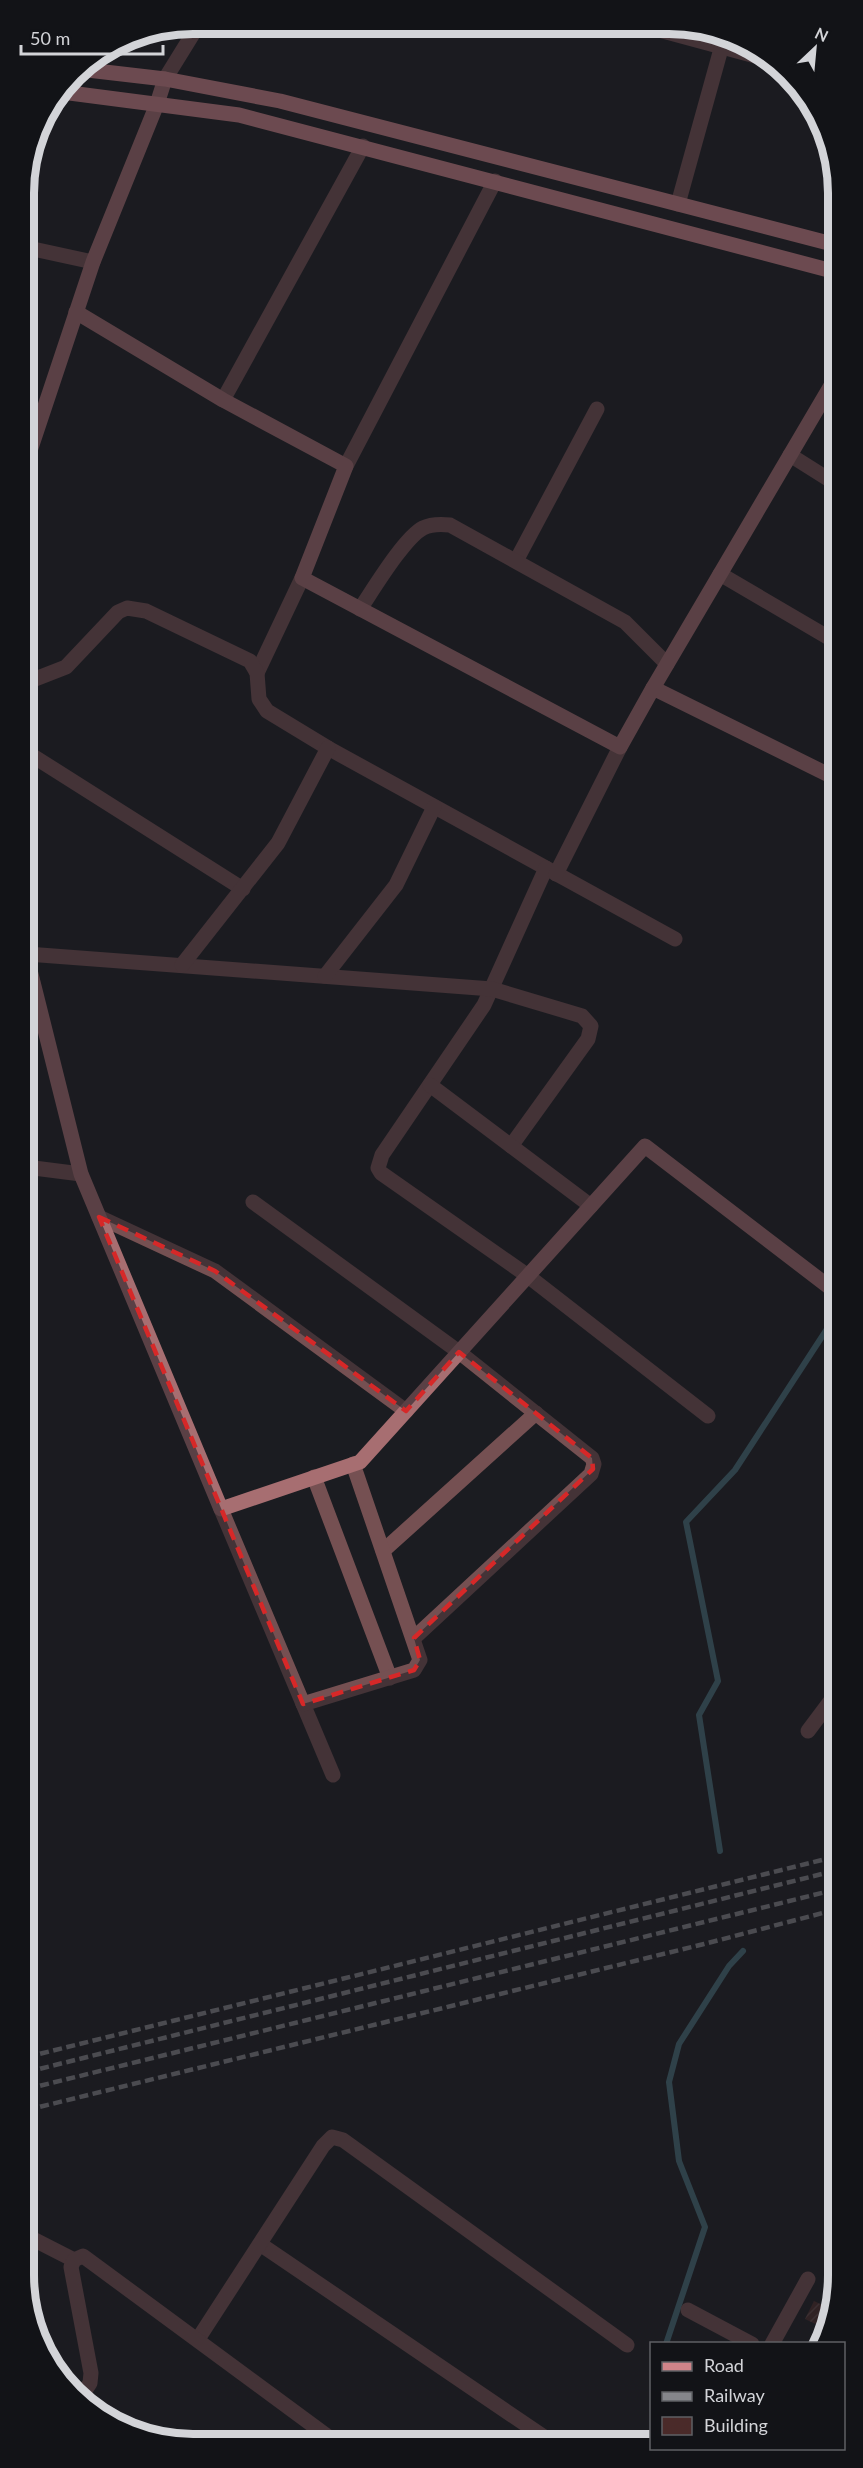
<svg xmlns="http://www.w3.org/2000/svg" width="863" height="2468" viewBox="0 0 863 2468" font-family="Lato,sans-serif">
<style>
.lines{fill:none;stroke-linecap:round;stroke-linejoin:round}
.stream{stroke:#47707b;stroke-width:6}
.building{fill:url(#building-hatch)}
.street{stroke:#755052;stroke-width:15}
.secondary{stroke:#a76e71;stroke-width:15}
.primary{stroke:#cf8489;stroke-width:15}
.rail{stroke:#85868b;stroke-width:4.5;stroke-dasharray:9 4.5;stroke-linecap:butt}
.marked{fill:none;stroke:#d62828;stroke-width:4.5;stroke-dasharray:12 8;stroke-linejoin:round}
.rim{fill:none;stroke:#d3d4d8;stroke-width:8}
</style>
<defs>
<pattern id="building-hatch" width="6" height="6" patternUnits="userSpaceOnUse" patternTransform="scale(1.5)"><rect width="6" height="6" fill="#4a2a29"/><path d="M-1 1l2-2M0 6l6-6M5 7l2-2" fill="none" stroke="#634847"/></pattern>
</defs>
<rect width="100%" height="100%" fill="#1b1c21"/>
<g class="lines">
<g class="stream">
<polyline points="720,1851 699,1715 718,1681 686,1522 735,1470 827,1329 837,1319"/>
<polyline points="666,2344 705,2227 679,2161 669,2082 679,2044 729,1966 743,1951"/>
</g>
</g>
<polygon class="building" points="814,2301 833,2310 828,2330 805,2319"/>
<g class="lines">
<g class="street">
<polyline points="648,27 759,57"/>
<polyline points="165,79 199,24"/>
<polyline points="678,204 724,38"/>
<polyline points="24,247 93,262"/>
<polyline points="223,400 363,146"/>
<polyline points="790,455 836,484"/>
<polyline points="346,466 495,181"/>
<polyline points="516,561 597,409"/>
<polyline points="720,574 836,642"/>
<path d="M360,609C373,590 404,538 423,528C431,524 441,524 450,525L625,622L667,664"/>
<polyline points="257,673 302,578"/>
<polyline points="25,683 66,667 118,612 127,608 146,611 250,661 257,673 259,699 267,711 328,748 675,939"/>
<polyline points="25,751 243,889"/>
<polyline points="546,868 484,1005 382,1155 378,1168 381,1173 528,1276 708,1416"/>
<polyline points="556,874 620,747"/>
<polyline points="27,954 492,989 582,1016 591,1026 588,1039 511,1146"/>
<polyline points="182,965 278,843 328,748"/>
<polyline points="325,976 396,885 434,807"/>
<polyline points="430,1085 591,1206"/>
<polyline points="26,1167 81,1174"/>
<polyline points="253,1202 459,1352 592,1458 594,1464 591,1474 414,1638"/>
<polyline points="99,1217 215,1271 406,1411"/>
<polyline points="314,1477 390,1678"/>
<polyline points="221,1509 333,1775"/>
<polyline points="383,1551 536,1413"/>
<polyline points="303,1704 414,1670 420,1660 353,1464"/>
<polyline points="808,1731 838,1691"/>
<polyline points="27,2236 74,2260"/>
<polyline points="260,2244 550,2441"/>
<polyline points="688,2310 752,2344"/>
<polyline points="198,2339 323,2146 332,2137 343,2140 627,2345"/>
<polyline points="772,2344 808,2279"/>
<polyline points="80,2398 90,2383 91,2373 71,2267 74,2260 83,2256 334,2441"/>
</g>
<g class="secondary">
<polyline points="76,312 223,400 346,466 302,578 620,747 653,688 837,779"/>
<polyline points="25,466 93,262 157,104 165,79"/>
<polyline points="653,688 836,377"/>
<polyline points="25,950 81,1174 221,1509 360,1462 645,1146 837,1293"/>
</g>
<g class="primary">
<polyline points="79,69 165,79 280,101 836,245"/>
<polyline points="62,92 239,115 836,272"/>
</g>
<g class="rail">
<polyline points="27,2057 838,1856"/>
<polyline points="27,2072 838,1870"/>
<polyline points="27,2089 838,1889"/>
<polyline points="27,2110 704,1944 838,1909"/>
</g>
</g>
<path d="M0 0H863V2468H0ZM99,1217L215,1271L406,1411L459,1352L592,1458L593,1469L414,1638L420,1660L414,1670L303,1704Z" fill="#1b1c21" fill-opacity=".55" fill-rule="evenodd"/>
<path class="marked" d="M99,1217L215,1271L406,1411L459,1352L592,1458L593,1469L414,1638L420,1660L414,1670L303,1704Z"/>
<path d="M0 0H863V2468H0ZM193 34H669A159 159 0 0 1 828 193V2275A159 159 0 0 1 669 2434H193A159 159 0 0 1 34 2275V193A159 159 0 0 1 193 34Z" fill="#121317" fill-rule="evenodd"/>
<path class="rim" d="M193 34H669A159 159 0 0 1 828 193V2275A159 159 0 0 1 669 2434H193A159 159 0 0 1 34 2275V193A159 159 0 0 1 193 34Z"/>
<rect x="650" y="2342" width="195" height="108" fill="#121317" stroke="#5f6064" stroke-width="1.5"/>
<rect x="662" y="2362" width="30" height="9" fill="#cf8489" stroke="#5f6064" stroke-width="1.5"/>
<text x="704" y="2372" font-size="18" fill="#d3d4d8">Road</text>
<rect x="662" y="2392" width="30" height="9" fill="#85868b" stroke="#5f6064" stroke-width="1.5"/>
<text x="704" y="2402" font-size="18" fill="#d3d4d8">Railway</text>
<rect x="662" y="2417" width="30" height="18" fill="#4a2a29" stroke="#5f6064" stroke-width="1.5"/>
<text x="704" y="2432" font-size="18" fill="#d3d4d8">Building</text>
<g transform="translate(815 48) rotate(26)" stroke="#121317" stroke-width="4.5" paint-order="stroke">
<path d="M0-4.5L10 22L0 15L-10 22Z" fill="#d3d4d8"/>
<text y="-9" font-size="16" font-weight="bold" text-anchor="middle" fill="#d3d4d8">N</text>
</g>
<path d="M21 45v9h142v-9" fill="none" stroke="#d3d4d8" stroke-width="3"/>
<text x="30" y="45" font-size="18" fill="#d3d4d8" stroke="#121317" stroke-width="4.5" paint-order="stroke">50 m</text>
</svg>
